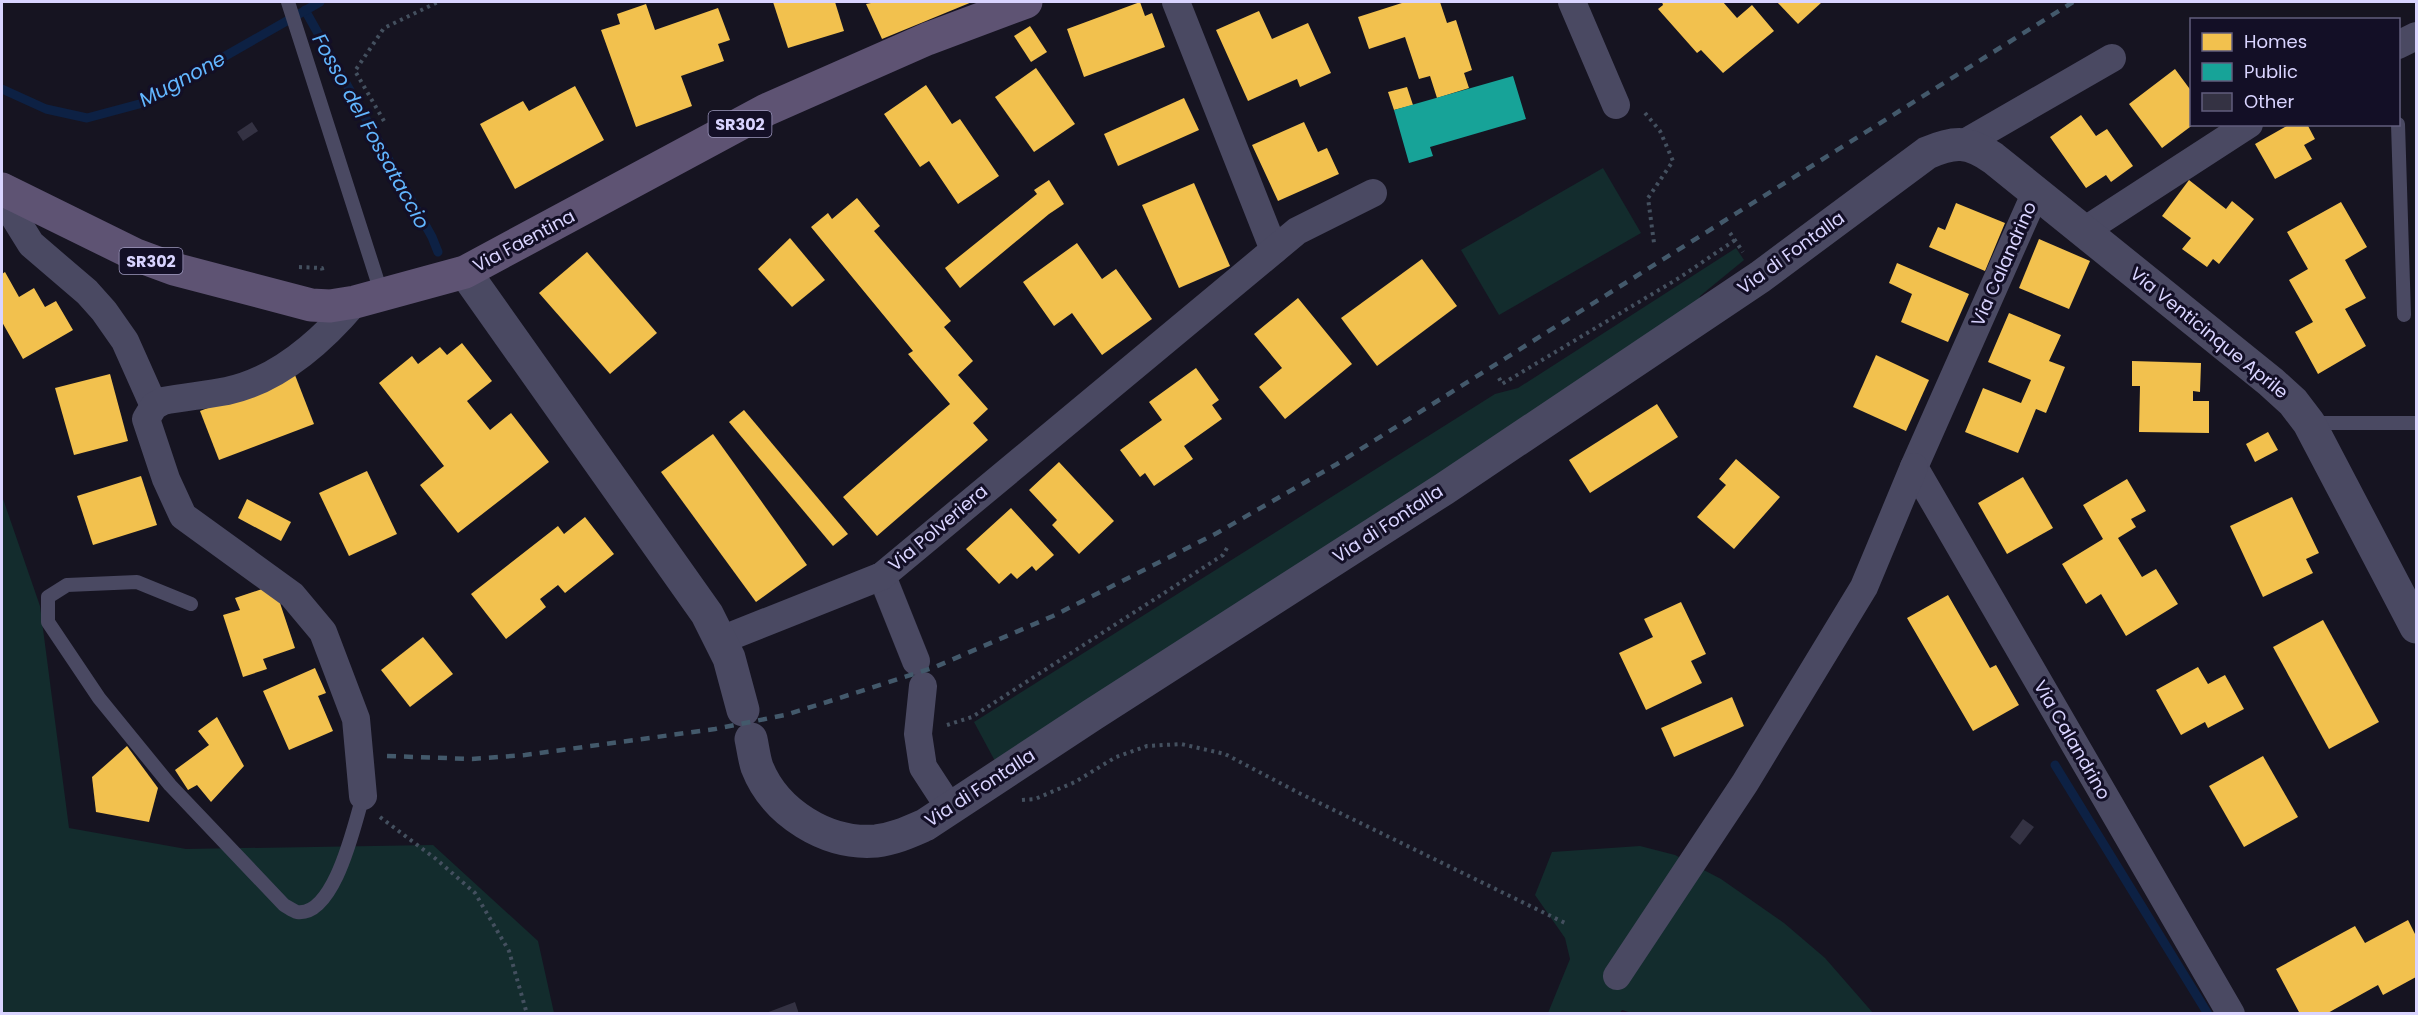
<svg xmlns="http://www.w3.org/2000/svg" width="2418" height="1015" viewBox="0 0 2418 1015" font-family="Poppins,sans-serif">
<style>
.green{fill:#132c2d}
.homes{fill:#f2c14e}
.public{fill:#17a398}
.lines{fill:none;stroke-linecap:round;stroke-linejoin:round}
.stream{stroke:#0d2144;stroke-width:9}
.building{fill:#343243}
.path{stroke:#44505f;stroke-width:4;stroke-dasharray:3 4.5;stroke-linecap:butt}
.service{stroke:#4a4962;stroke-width:14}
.minor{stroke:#4a4962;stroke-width:28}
.tertiary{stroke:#4a4962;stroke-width:33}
.primary{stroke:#5e5373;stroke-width:33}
.rail{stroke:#43596b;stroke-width:4.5;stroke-dasharray:9 8;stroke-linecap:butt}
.labels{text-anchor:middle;stroke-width:6;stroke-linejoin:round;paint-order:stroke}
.shield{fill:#130f26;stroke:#9e99be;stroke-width:1.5}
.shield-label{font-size:16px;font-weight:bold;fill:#d9d4ff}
.street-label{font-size:18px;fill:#d9d4ff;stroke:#130f26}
.water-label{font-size:20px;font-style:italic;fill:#62b6ff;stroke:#130f26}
</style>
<rect width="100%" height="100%" fill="#161421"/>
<g class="green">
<polygon points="1603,168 1641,233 1499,315 1461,250"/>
<polygon points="1736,248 1744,260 1700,296 1698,307 995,761 974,722 1495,394 1518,388"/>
<polygon points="2,496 40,606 69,828 186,849 433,845 538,941 554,1013 2,1013"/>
<polygon points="1640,846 1675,855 1721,879 1784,923 1825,958 1873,1013 1635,1014 1622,1010 1619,1014 1548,1013 1570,959 1565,938 1535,895 1552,852"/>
</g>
<g class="homes">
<polygon points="773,2 835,2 844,31 788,48"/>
<polygon points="876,2 972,2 882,39 866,4"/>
<polygon points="1140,2 1145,16 1152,13 1165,47 1084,77 1067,29"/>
<polygon points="1405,2 1440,2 1447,23 1456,20 1472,70 1464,73 1469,88 1437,98 1430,76 1419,79 1405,37 1369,49 1358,17"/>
<polygon points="1662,2 1723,2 1737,18 1752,5 1774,31 1723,73 1701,50 1697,53 1658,9 1663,5"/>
<polygon points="1777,2 1822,2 1798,24"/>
<polygon points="646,4 655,30 718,8 730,40 718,44 724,61 681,76 692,106 636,127 601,30 620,24 617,14"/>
<polygon points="1259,11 1272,39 1308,23 1331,73 1300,87 1297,79 1248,101 1216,30"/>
<polygon points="1030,26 1047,52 1031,62 1014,36"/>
<polygon points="1036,68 1075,124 1034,152 995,97"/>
<polygon points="2175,69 2192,92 2192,124 2194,124 2162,148 2129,104"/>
<polygon points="926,85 952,124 960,119 999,176 958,204 929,161 920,167 884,114"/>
<polygon points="575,86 604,140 515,189 480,124 523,101 529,111"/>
<polygon points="1407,87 1413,105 1394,110 1388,92"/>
<polygon points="1184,98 1199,130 1118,166 1104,134"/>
<polygon points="2081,115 2096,136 2107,129 2133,166 2111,182 2106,175 2086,188 2050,137"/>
<polygon points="1304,122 1318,152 1327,148 1339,174 1278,201 1252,145"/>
<polygon points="2290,124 2307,124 2315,139 2304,145 2312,159 2275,179 2255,144"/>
<polygon points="1049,180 1064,204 1049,214 960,288 945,268 1037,194 1034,190"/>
<polygon points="2189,180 2226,209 2232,201 2254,219 2219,264 2213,259 2207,267 2182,249 2191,238 2162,216"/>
<polygon points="1194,183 1230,266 1179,288 1142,205"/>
<polygon points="857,198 880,226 874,231 951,321 944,327 973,361 958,375 988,409 973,423 988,440 877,536 843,497 950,404 908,354 913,351 811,227 828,213 832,219"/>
<polygon points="2341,202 2367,247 2345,260 2366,298 2345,309 2366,346 2318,374 2295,332 2313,322 2289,280 2308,269 2287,232"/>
<polygon points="1956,203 2005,223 1985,271 1929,247 1938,227 1945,230"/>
<polygon points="790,238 825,280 792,307 758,269"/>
<polygon points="2039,239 2090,261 2069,309 2019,288"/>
<polygon points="1077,243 1102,279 1116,269 1152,319 1102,355 1072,313 1054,326 1023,282"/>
<polygon points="587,252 657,333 610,374 539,293"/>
<polygon points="1422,259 1457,306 1377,366 1341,318"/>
<polygon points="1897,263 1969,294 1948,342 1901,322 1912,294 1889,283"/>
<polygon points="5,272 19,297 34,288 45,307 56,301 73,330 23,359 2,322 2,274"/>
<polygon points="1298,298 1352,364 1285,419 1259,387 1282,368 1254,334"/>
<polygon points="2009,313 2061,335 2049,361 2065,367 2046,413 2036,409 2018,453 1965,432 1983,388 2021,403 2031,380 1988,362"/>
<polygon points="462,343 492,381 467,401 490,430 511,413 549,462 458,533 420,485 444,466 379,383 412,356 418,364 440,347 447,355"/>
<polygon points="1876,355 1929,380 1906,431 1853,407"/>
<polygon points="2132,361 2201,363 2200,392 2193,391 2193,401 2209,401 2209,433 2139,432 2140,386 2132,386"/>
<polygon points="1196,368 1219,400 1212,405 1222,419 1184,446 1193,459 1154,486 1145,473 1140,477 1120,450 1162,420 1149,402"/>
<polygon points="110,374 128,441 74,455 55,388"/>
<polygon points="295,375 314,424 219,460 200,411"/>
<polygon points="1657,404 1678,437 1590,493 1569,460"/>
<polygon points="744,410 848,534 833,546 729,422"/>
<polygon points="2268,432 2278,450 2255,462 2246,444"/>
<polygon points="713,434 807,565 756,602 661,472"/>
<polygon points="1736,459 1780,497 1734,549 1697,517 1726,485 1719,479"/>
<polygon points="1059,462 1114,521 1079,554 1052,525 1057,520 1029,490"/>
<polygon points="367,471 397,534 349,556 319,493"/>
<polygon points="141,476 157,525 93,545 77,496"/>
<polygon points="2023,477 2053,528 2007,554 1978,503"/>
<polygon points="2127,479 2146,511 2131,519 2136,527 2118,538 2142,577 2156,569 2178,604 2126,636 2101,594 2086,604 2062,564 2103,539 2083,505"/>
<polygon points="2292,497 2319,553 2306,559 2313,573 2263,597 2230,526"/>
<polygon points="247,499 291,522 281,541 238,518"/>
<polygon points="1011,508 1054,555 1036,571 1032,566 1017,579 1011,573 999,584 966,549"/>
<polygon points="585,517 614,554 565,593 558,585 540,599 546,607 506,639 471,594 558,526 564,534"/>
<polygon points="274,585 295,648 263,659 267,669 243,677 223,615 240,610 235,598"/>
<polygon points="1948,595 1990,668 1996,665 2019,705 1973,731 1907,618"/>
<polygon points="1681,602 1706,654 1691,661 1702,683 1646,710 1619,653 1653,637 1644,619"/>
<polygon points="2323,620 2379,722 2329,749 2273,647"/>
<polygon points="423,637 453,674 410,707 381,670"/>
<polygon points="2198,667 2208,684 2225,675 2244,709 2208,728 2205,722 2181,735 2156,690"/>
<polygon points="315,668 326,693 318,696 333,731 289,750 263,691"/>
<polygon points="1732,697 1744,726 1674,757 1661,728"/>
<polygon points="217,717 244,766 211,802 197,785 188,790 175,770 209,745 198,731"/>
<polygon points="127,746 158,788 149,822 96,812 92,777"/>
<polygon points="2263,756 2298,817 2244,847 2209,786"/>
<polygon points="2408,920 2416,936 2416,977 2383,995 2378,985 2326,1014 2300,1014 2276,969 2355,926 2365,943"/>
</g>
<polygon class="public" points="1513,76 1526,119 1430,147 1433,156 1409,163 1394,110"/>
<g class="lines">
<g class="stream">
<polyline points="305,10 432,237 438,252"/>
<polyline points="2,89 46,109 87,118 143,103 320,2"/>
<polyline points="2055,765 2208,1014"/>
</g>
</g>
<g class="building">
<polygon points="252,122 258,131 243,141 237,132"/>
<polygon points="2023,819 2034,827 2020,845 2010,837"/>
<polygon points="795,1002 799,1014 766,1014 766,1013"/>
</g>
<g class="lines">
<g class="path">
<polyline points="1645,113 1660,131 1673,161 1648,198 1654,243"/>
<polyline points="384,121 355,71 384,28 438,2"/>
<polyline points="1730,233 1743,252"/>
<polyline points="299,267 322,268 323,274"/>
<polyline points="1499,378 1502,384 1679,278 1735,240"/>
<polyline points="947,725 972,717 1223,555 1227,548"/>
<polyline points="1022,800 1035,799 1075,782 1116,757 1147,746 1181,744 1225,754 1299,793 1565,923"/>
<polyline points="380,817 436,859 475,893 509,951 527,1014"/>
</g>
<g class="service">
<polyline points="288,2 382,295"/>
<polyline points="2398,124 2404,315"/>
<polyline points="2311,423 2416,423"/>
<path d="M191,604L137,582L67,585L48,597V622L99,698L170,785L284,905C288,907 293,911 297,912C335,917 355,822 363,796"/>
</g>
<g class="minor">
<polyline points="1176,2 1274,250"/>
<polyline points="1572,2 1616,105"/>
<polyline points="2398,45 2416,36"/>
<polyline points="1963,144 2112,58"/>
<polyline points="2036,192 1914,467 2231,1014"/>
<polyline points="2,197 31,244 87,292 104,311 125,341 154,406"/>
<polyline points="2084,231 2249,124"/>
<path d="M355,302C322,341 279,380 227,391C206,395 184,397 163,401L154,406L146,419L166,479L183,516L292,595L323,632L356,719L363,796"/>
<polyline points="882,576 916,661"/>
<polyline points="721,640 882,576 1297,231 1373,193"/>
<polyline points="923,686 918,734 923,767 951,810"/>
<polyline points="1617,976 1745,783 1864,587 1914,467"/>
</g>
<g class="tertiary">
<polyline points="465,272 707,614 729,658 743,710"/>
<path d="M751,739C753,748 754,758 757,767C775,813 827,845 876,841C894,839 909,832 925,825L1092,715L1444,489L1760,277L1927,153C1955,141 1968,141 1993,158L2271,382L2293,402L2309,423L2416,627"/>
</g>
<polyline class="primary" points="2,189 136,255 174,269 311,305 330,306 355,302 465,272 766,110 927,39 1026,2"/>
<polyline class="rail" points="387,756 472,759 525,755 715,729 785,715 827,702 935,667 1053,616 1217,533 1337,464 2073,2"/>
</g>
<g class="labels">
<g class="shield">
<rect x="708.5" y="111" width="63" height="26" rx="4.5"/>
<rect x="119.5" y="248" width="63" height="26" rx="4.5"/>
</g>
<g class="shield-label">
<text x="740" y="130">SR302</text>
<text x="151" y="267">SR302</text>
</g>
<g class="street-label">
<text transform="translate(524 241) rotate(-28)" y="6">Via Faentina</text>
<text transform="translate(1791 253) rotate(-36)" y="6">Via di Fontalla</text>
<text transform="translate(2004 264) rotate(-66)" y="6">Via Calandrino</text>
<text transform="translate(2209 333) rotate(39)" y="6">Via Venticinque Aprile</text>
<text transform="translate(1388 524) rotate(-33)" y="6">Via di Fontalla</text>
<text transform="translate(938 528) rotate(-40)" y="6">Via Polveriera</text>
<text transform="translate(2072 740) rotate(60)" y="6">Via Calandrino</text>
<text transform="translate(980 788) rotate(-33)" y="6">Via di Fontalla</text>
</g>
<g class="water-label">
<text transform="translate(182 79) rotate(-28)" y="7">Mugnone</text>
<text transform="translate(371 131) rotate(61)" y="7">Fosso del Fossataccio</text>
</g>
</g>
<rect width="2418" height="1015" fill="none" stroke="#d9d4ff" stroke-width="6"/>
<rect x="2190" y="18" width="210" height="108" fill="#130f26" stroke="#625e7d" stroke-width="1.5"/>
<rect x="2202" y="33" width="30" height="18" fill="#f2c14e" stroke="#625e7d" stroke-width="1.5"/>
<text x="2244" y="48" font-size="18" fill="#d9d4ff">Homes</text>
<rect x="2202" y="63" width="30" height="18" fill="#17a398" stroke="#625e7d" stroke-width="1.5"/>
<text x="2244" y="78" font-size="18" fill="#d9d4ff">Public</text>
<rect x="2202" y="93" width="30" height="18" fill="#343243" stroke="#625e7d" stroke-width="1.5"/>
<text x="2244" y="108" font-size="18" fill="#d9d4ff">Other</text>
</svg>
